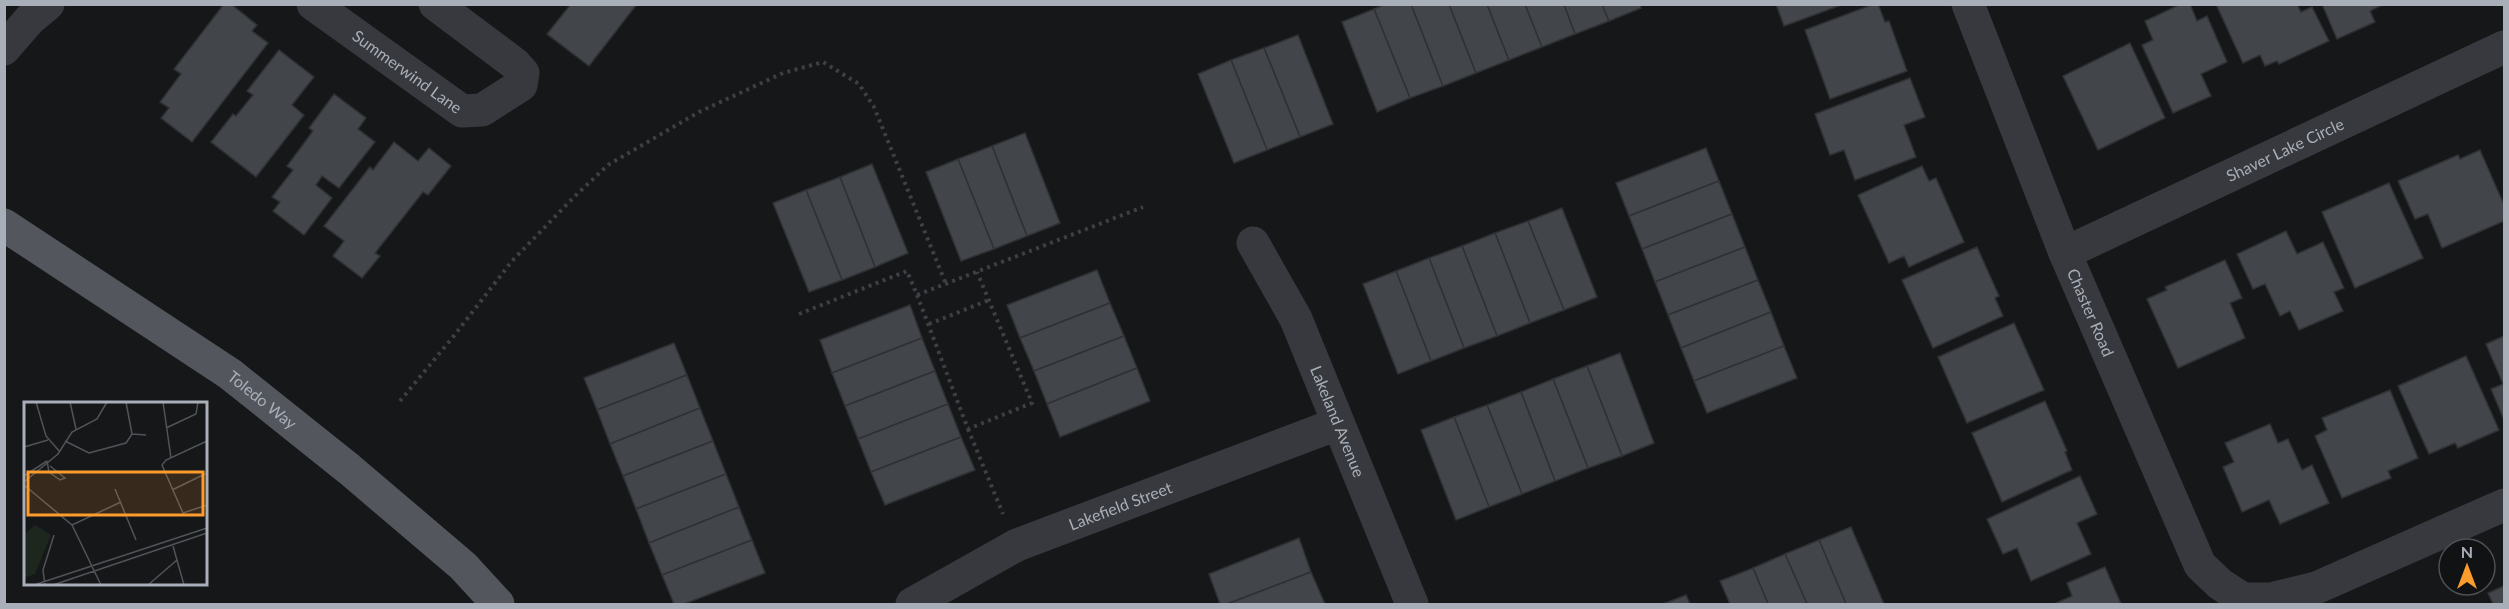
<svg xmlns="http://www.w3.org/2000/svg" width="2509" height="609" viewBox="0 0 2509 609" font-family="Lato,sans-serif">
<style>
.building{fill:#424549;stroke:#303135;stroke-width:1.5}
.lines{fill:none;stroke-linecap:round;stroke-linejoin:round}
.path{stroke:#3d4045;stroke-width:4;stroke-dasharray:3 4.5;stroke-linecap:butt}
.minor{stroke:#37393e;stroke-width:33}
.major{stroke:#53575d;stroke-width:33}
.labels{text-anchor:middle;stroke-width:4.5;stroke-linejoin:round;paint-order:stroke}
.street-label{font-size:16px;fill:#a8afb9;stroke:#111214}
.inset-road{fill:none;stroke:#505459;stroke-width:1.5}
.view{fill:#fb9c2d;fill-opacity:0.15;stroke:#fb9c2d;stroke-width:3}
.inset-edge{fill:none;stroke:#a8afb9;stroke-width:3}
</style>
<rect width="100%" height="100%" fill="#161719"/>
<g class="building">
<polygon points="224,4 231,4 257,25 252,31 268,43 192,142 161,118 169,108 160,102 181,74 174,69"/>
<polygon points="571,4 637,4 589,66 547,34"/>
<polygon points="1386,4 1411,4 1443,86 1410,98 1374,9"/>
<polygon points="1411,4 1449,4 1476,73 1443,86"/>
<polygon points="1449,4 1487,4 1509,60 1476,73"/>
<polygon points="1487,4 1525,4 1542,47 1509,60"/>
<polygon points="1525,4 1564,4 1575,34 1542,47"/>
<polygon points="1564,4 1602,4 1609,21 1575,34"/>
<polygon points="1602,4 1640,4 1641,8 1609,21"/>
<polygon points="1776,4 1844,4 1784,26"/>
<polygon points="1874,4 1878,4 1885,22 1889,21 1907,71 1830,99 1805,30"/>
<polygon points="2181,4 2190,4 2197,21 2207,16 2227,62 2201,74 2211,96 2173,113 2142,45 2153,40 2145,21"/>
<polygon points="2216,4 2297,4 2301,12 2312,7 2329,41 2279,64 2277,61 2265,66 2260,55 2243,63"/>
<polygon points="2322,4 2384,4 2370,11 2375,22 2337,39"/>
<polygon points="1374,9 1410,98 1377,112 1342,22"/>
<polygon points="1298,35 1333,124 1300,137 1264,48"/>
<polygon points="2130,43 2165,118 2098,150 2063,76"/>
<polygon points="1264,48 1300,137 1267,150 1231,60"/>
<polygon points="279,50 314,77 292,105 304,115 256,177 211,142 233,114 236,116 253,95 247,91"/>
<polygon points="1231,60 1267,150 1234,163 1198,74"/>
<polygon points="1910,78 1925,117 1904,125 1916,157 1855,180 1844,150 1830,155 1815,114"/>
<polygon points="334,94 366,118 358,129 375,142 339,188 322,176 316,185 332,198 304,235 273,211 280,202 272,197 293,170 287,166 313,131 309,128"/>
<polygon points="1025,133 1060,223 1027,236 992,146"/>
<polygon points="394,142 418,161 429,148 451,166 428,195 423,192 375,253 380,256 362,278 333,256 344,241 324,226 370,167 373,170"/>
<polygon points="992,146 1027,236 994,249 958,159"/>
<polygon points="1706,148 1719,181 1629,216 1616,183"/>
<polygon points="2480,150 2504,205 2504,221 2442,248 2428,214 2415,219 2398,181 2458,155 2460,159"/>
<polygon points="958,159 994,249 961,261 926,172"/>
<polygon points="872,164 908,253 875,267 840,177"/>
<polygon points="1922,166 1929,181 1936,178 1964,242 1909,267 1904,256 1889,263 1858,195"/>
<polygon points="840,177 875,267 842,280 806,190"/>
<polygon points="1719,181 1732,214 1642,249 1629,216"/>
<polygon points="2389,183 2423,258 2355,288 2322,212"/>
<polygon points="806,190 842,280 809,292 773,203"/>
<polygon points="1562,208 1597,297 1564,310 1528,221"/>
<polygon points="1732,214 1745,247 1655,282 1642,249"/>
<polygon points="1528,221 1564,310 1530,323 1495,233"/>
<polygon points="2286,231 2297,254 2323,242 2344,288 2334,292 2343,311 2299,330 2290,311 2280,316 2265,284 2253,289 2237,254"/>
<polygon points="1495,233 1530,323 1497,336 1462,246"/>
<polygon points="1462,246 1497,336 1464,348 1429,258"/>
<polygon points="1745,247 1758,280 1668,315 1655,282"/>
<polygon points="1977,247 1999,296 1995,298 2003,316 1933,348 1902,280"/>
<polygon points="1429,258 1464,348 1431,361 1396,271"/>
<polygon points="2225,260 2242,298 2230,303 2245,338 2178,368 2147,299 2167,290 2165,287"/>
<polygon points="1097,270 1110,303 1020,338 1007,305"/>
<polygon points="1396,271 1431,361 1398,374 1363,284"/>
<polygon points="1758,280 1771,312 1681,348 1668,315"/>
<polygon points="1110,303 1124,336 1034,371 1020,338"/>
<polygon points="910,305 922,338 832,373 820,340"/>
<polygon points="1771,312 1784,346 1694,381 1681,348"/>
<polygon points="2014,323 2044,390 1967,423 1938,357"/>
<polygon points="1124,336 1137,368 1047,404 1034,371"/>
<polygon points="2504,336 2504,420 2491,389 2503,384 2486,344"/>
<polygon points="922,338 935,371 845,406 832,373"/>
<polygon points="674,343 687,375 597,410 584,378"/>
<polygon points="1784,346 1797,378 1707,413 1694,381"/>
<polygon points="1620,353 1654,443 1622,456 1587,366"/>
<polygon points="2466,356 2499,430 2458,448 2455,443 2429,454 2398,386"/>
<polygon points="1587,366 1622,456 1588,468 1553,379"/>
<polygon points="1137,368 1150,401 1060,437 1047,404"/>
<polygon points="935,371 948,404 858,439 845,406"/>
<polygon points="687,375 700,408 610,444 597,410"/>
<polygon points="1553,379 1588,468 1555,481 1521,392"/>
<polygon points="2390,390 2418,458 2388,471 2391,478 2342,498 2315,436 2327,430 2322,418"/>
<polygon points="1521,392 1555,481 1522,494 1487,405"/>
<polygon points="2045,401 2067,451 2065,452 2072,470 2002,502 1972,433"/>
<polygon points="948,404 961,437 871,472 858,439"/>
<polygon points="1487,405 1522,494 1489,507 1454,417"/>
<polygon points="700,408 713,441 623,476 610,444"/>
<polygon points="1454,417 1489,507 1456,520 1421,430"/>
<polygon points="2270,424 2278,443 2288,439 2302,470 2312,465 2329,503 2280,524 2269,500 2242,512 2223,467 2234,462 2225,443"/>
<polygon points="961,437 975,470 885,505 871,472"/>
<polygon points="713,441 726,474 636,509 623,476"/>
<polygon points="726,474 739,507 649,543 636,509"/>
<polygon points="2080,476 2097,514 2077,523 2091,554 2031,581 2017,548 2003,554 1987,519"/>
<polygon points="739,507 752,540 662,575 649,543"/>
<polygon points="1851,527 1884,604 1846,604 1819,540"/>
<polygon points="1299,538 1311,572 1227,604 1220,604 1209,574"/>
<polygon points="752,540 765,573 684,604 674,604 662,575"/>
<polygon points="1819,540 1846,604 1807,604 1785,554"/>
<polygon points="1785,554 1807,604 1768,604 1753,568"/>
<polygon points="2105,567 2121,604 2054,604 2072,596 2067,583"/>
<polygon points="1753,568 1768,604 1730,604 1720,581"/>
<polygon points="1311,572 1325,604 1227,604"/>
<polygon points="2504,586 2504,604 2493,604 2488,593"/>
<polygon points="1686,595 1690,604 1663,604"/>
</g>
<g class="lines">
<g class="path">
<polyline points="917,295 968,429 1032,403 977,272"/>
<polyline points="799,314 907,271 917,295 1143,207"/>
<polyline points="929,324 989,300"/>
<polyline points="400,401 453,337 512,261 574,197 608,165 699,112 783,73 823,62 859,84 874,107 946,284"/>
<polyline points="968,429 1003,514"/>
</g>
<g class="minor">
<path id="s1" d="M313,4L462,111L482,110L521,85L523,73L515,64L435,4"/>
<path id="s2" d="M1968,4L2065,253L2200,565L2220,584L2243,599H2271L2316,588L2504,505"/>
<polyline points="4,49 30,19 48,4"/>
<path id="s3" d="M1253,243L1296,319L1412,604"/>
<path id="s4" d="M2065,253L2504,47"/>
<path id="s5" d="M912,604L1017,545L1337,424"/>
</g>
<path class="major" id="s6" d="M4,225L230,374L349,469L463,566L498,604"/>
</g>
<g class="labels">
<g class="street-label">
<text dy="6" stroke="none"><textPath href="#s1" startOffset="116">Summerwind Lane</textPath></text>
<text dy="6" stroke="none"><textPath href="#s4" startOffset="243">Shaver Lake Circle</textPath></text>
<text dy="6" stroke="none"><textPath href="#s2" startOffset="332">Chaster Road</textPath></text>
<text dy="6" stroke="none"><textPath href="#s6" startOffset="312">Toledo Way</textPath></text>
<text dy="6" stroke="none"><textPath href="#s3" startOffset="198">Lakeland Avenue</textPath></text>
<text dy="6" stroke="none"><textPath href="#s5" startOffset="231">Lakefield Street</textPath></text>
</g>
</g>
<g transform="translate(24 402)">
<rect width="183" height="183" fill="#161719"/>
<path d="M11,123L27,133L11,172L0,176V133Z" fill="#1e271e"/>
<path class="inset-road" d="M12,0L22,34L36,50M46,0L52,27M102,0L108,32M139,0L147,56M142,26L172,12L174,0M41,39L65,51L102,41L108,32L122,33M183,39L142,58L138,63L159,111L183,103M0,45L24,38M23,59L25,70L36,78L41,76L26,64M0,74L23,59M0,80L34,52L48,30L73,17L83,0M0,83L48,123L77,183M91,87L112,138M148,88L183,71M48,123L97,100M149,144L160,183M10,183L183,126M21,183L19,168L30,133M29,183L183,131M124,183L153,158"/>
<path class="view" d="M4,70H179V113H4Z"/>
<rect width="183" height="183" class="inset-edge"/>
</g>
<rect width="2509" height="609" fill="none" stroke="#a8afb9" stroke-width="12"/>
<g transform="translate(2467 567)"><circle r="28" fill="#111214" stroke="#4d5156" stroke-width="1.5"/>
<path d="M0-4.5L10 22L0 15L-10 22Z" fill="#fb9c2d"/>
<text y="-9" font-size="16" font-weight="bold" text-anchor="middle" fill="#a8afb9">N</text>
</g>
</svg>
